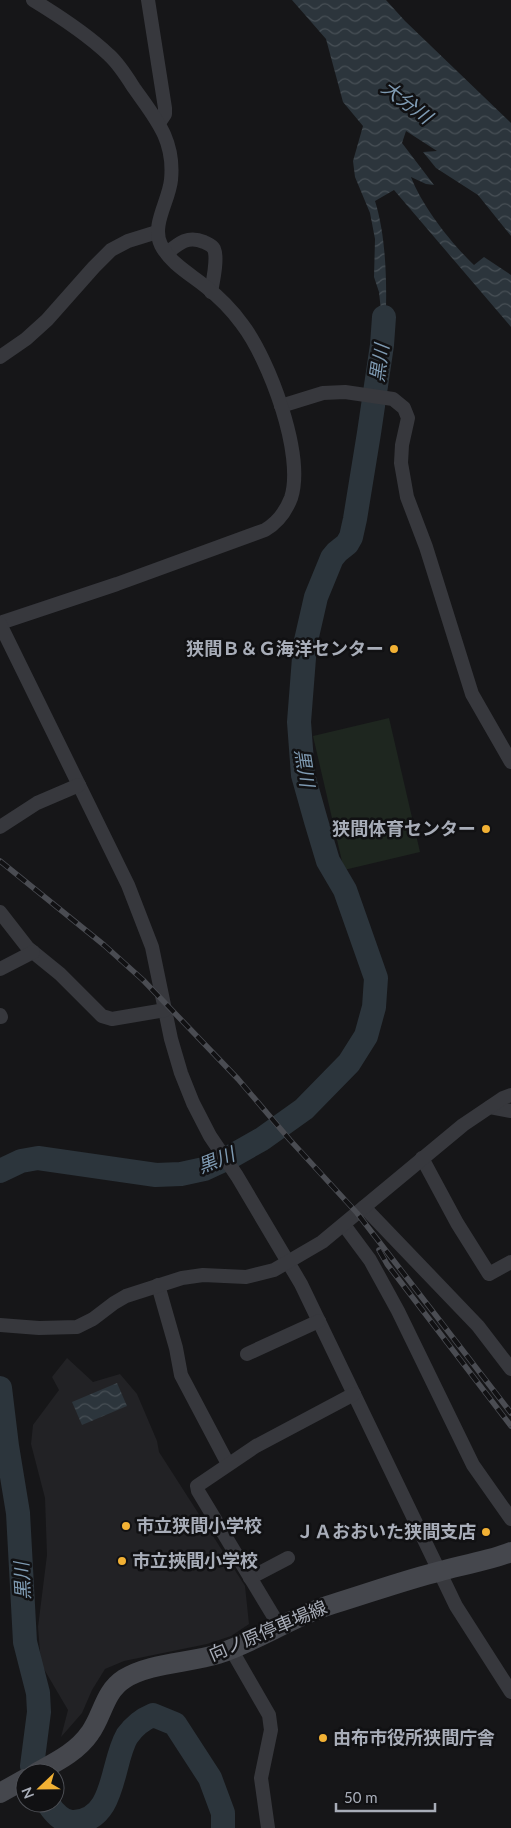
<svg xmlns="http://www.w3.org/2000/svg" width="511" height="1828" viewBox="0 0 511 1828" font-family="Lato,'Noto Sans JP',sans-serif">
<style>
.built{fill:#222225}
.green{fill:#1e261f}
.water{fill:url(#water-waves)}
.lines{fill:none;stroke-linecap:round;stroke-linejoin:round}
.river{stroke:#2c353c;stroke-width:24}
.minor{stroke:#37383d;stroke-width:14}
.secondary{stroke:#45474d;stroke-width:20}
.rail-casing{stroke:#4a4c52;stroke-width:5.5}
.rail{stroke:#111113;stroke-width:4;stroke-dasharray:11;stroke-linecap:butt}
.poi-dot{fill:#f2b134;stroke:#111113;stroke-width:2}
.labels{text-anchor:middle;stroke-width:5;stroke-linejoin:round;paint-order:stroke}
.poi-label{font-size:18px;font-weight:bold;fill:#a8adb8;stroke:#111113;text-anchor:end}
.street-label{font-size:18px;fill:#a8adb8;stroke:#111113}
.water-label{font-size:19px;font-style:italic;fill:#7f9bb3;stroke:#111113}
</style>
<defs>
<pattern id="water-waves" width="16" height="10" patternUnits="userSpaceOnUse" patternTransform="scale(1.25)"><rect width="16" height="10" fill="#2c353c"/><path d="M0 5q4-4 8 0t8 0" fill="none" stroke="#485056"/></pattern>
</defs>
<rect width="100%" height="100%" fill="#161618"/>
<polygon class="built" points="67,1358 93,1382 120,1374 137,1394 157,1441 159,1452 245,1586 249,1624 231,1636 207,1644 124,1661 105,1669 92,1690 82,1713 61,1737 68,1710 41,1664 38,1627 47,1555 45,1498 31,1444 33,1425 59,1390 52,1377"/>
<polygon class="green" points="389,718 420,852 344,870 313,736"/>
<g class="water">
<path d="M292,0H386L405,21L511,123V236L478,195L436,168L423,152L437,151L406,131L402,143L434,185L426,184L411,177C422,206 451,243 474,265L484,257L511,275V327L394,190L375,201C389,245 387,308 384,354L379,346L381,311L379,292L374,277L375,239L370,213L355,177L353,161L363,126L343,102L326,39Z"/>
<polygon points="117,1383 127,1406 82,1425 72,1402"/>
</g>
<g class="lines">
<g class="river">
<polyline points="0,1171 21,1161 38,1158 156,1175 181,1174 204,1169 232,1156 262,1139 304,1109 349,1063 366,1036 374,1007 376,978 345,890 328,861 316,821 303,775 299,722 305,645 316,597 332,558 337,552 347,544 351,537 355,519 369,433 382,345 384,317"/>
<polyline points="0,1388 7,1446 18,1513 25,1642 38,1693 39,1712 32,1766 34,1773"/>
<path d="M48,1803C53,1812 63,1823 74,1822C116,1820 111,1763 127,1736C134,1726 141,1720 153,1715L175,1724L210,1778L223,1813V1828"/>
</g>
<g class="minor">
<polyline points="148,0 165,108 165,114 159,123"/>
<path d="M167,253C179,243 188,235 204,242C208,244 212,245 214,249C218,258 213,281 211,292"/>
<polyline points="0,357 26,339 47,320 94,267 111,250 128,241 157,232"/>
<polyline points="281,406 323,393 345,392 393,399 404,408 408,418 402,445 401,463 407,497 426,547 472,694 511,762"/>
<path d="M0,623L117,584L265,530C277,523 286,511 291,498C305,455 269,359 242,324C232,310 219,297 205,286C190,274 170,263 161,245C151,225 169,201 171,180C175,140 156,119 134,88C127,77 119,64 109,55C89,36 56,14 33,0"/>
<polyline points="0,624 128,885 152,947 171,1039 181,1073 193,1103 210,1136 237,1176 301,1284 456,1606 511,1692"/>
<polyline points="0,827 37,803 79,785"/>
<polyline points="0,912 28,948 60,974 102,1016 112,1019 165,1010"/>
<polyline points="0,969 33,952"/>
<polyline points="0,1015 1,1017"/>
<polyline points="490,1107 511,1111"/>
<polyline points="422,1158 457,1223 489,1274 511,1262"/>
<polyline points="364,1207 478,1326 511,1369"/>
<polyline points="344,1225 370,1260 398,1311 473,1465 511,1519"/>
<polyline points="158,1285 176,1348 181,1375 228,1464"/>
<polyline points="0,1325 39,1328 77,1327 93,1319 114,1303 126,1296 182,1278 203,1275 246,1277 274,1270 322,1242 463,1125 503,1098 511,1095"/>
<polyline points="247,1354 319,1321"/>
<polyline points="250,1578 288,1558"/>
<polyline points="280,1627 198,1491 197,1486 256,1446 354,1394"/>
<polyline points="231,1649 269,1715 271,1730 261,1778 268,1828"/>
</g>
<g class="secondary">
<path d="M36,1773C56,1762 77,1752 90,1733C103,1715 104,1692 124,1679C149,1663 189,1663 218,1654C258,1641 293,1616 333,1604C369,1593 405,1580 441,1571C464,1564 489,1561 511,1552"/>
<polyline points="0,1793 25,1779"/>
</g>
<defs>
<g id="rail">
<polyline points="0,861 104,945 143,980 238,1079 290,1140 357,1213 511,1413"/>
<polyline points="379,1250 387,1264 511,1426"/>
</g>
</defs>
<use href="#rail" class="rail-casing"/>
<use href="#rail" class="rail"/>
</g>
<g class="poi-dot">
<circle cx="394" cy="649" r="5"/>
<circle cx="486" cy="829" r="5"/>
<circle cx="126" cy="1526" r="5"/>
<circle cx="486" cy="1532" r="5"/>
<circle cx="122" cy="1561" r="5"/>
<circle cx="323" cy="1738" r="5"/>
</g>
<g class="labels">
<g class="poi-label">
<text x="384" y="655">狭間Ｂ＆Ｇ海洋センター</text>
<text x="476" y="835">狭間体育センター</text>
<text x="136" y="1532" text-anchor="start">市立狭間小学校</text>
<text x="476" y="1538">ＪＡおおいた狭間支店</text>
<text x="132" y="1567" text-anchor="start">市立挾間小学校</text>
<text x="333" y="1744" text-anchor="start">由布市役所狭間庁舎</text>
</g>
<g class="street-label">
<text transform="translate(268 1631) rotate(-23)" y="6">向ノ原停車場線</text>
</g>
<g class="water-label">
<text transform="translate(407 102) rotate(37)" y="7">大分川</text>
<text transform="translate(379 363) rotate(-82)" y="7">黒川</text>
<text transform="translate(305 768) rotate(81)" y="7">黒川</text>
<text transform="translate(216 1160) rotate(-22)" y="7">黒川</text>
<text transform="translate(22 1581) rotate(-93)" y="7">黒川</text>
</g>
</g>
<g transform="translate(40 1788) rotate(248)"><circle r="24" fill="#111113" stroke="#4d4f55"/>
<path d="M0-4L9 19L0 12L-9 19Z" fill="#f2b134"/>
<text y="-8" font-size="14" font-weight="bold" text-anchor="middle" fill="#a8adb8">N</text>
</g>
<path d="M336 1803v8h99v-8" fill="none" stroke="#a8adb8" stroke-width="2.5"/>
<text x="344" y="1803" font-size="15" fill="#a8adb8" stroke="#111113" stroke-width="4" paint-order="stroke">50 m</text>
</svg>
